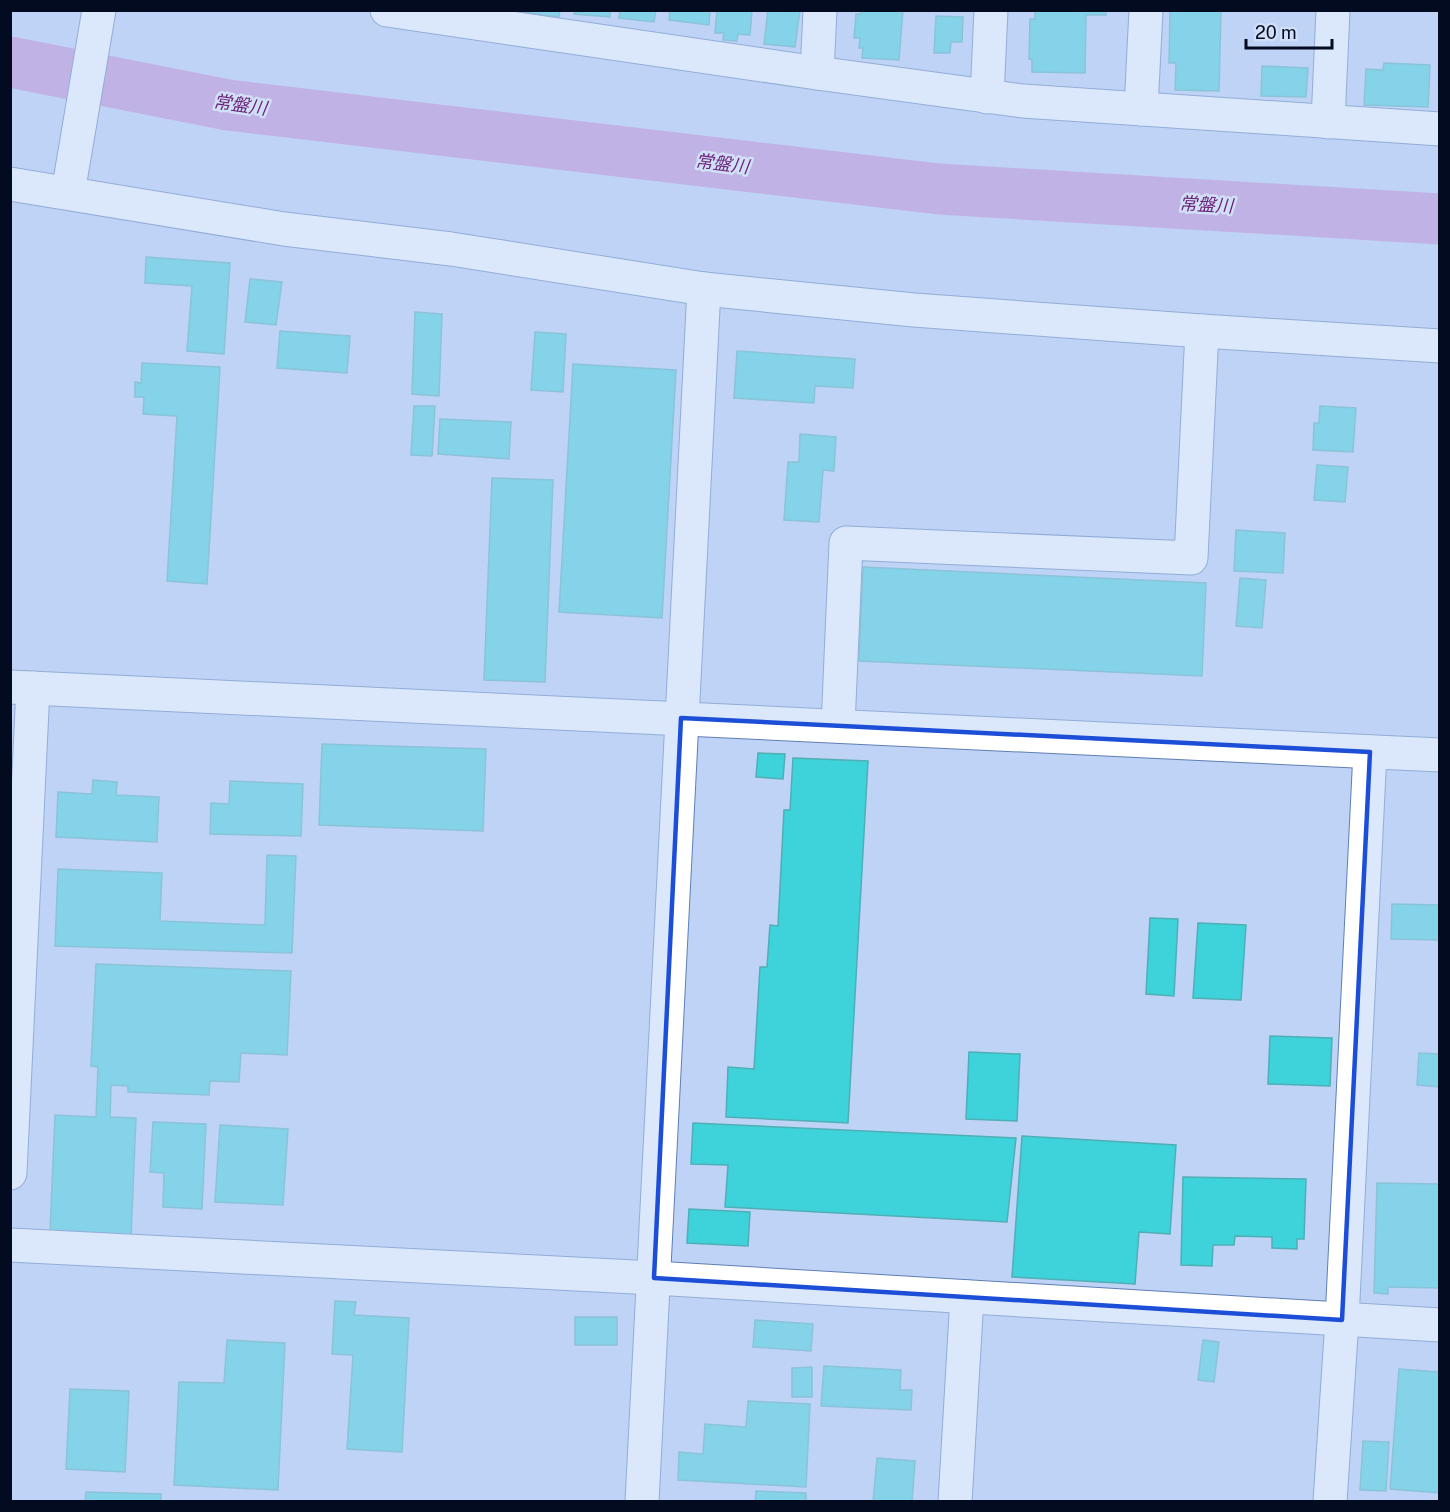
<svg xmlns="http://www.w3.org/2000/svg" width="1450" height="1512" viewBox="0 0 1450 1512" font-family="'Public Sans','Noto Sans JP',sans-serif">
<style>
.lines{fill:none;stroke-linecap:round;stroke-linejoin:round}
.river{stroke:#c68bd3;stroke-width:51}
.building{fill:#3ed2da;stroke:#4fafb5;stroke-width:1.5}
.minor-casing{stroke:#5f7fb5;stroke-width:35}
.minor{stroke:#fff;stroke-width:33}
.marked{fill:none;stroke:#1d4ed8;stroke-width:4.5;stroke-linejoin:round}
.labels{text-anchor:middle;stroke-width:5;stroke-linejoin:round;paint-order:stroke}
.water-label{font-size:18px;font-style:italic;fill:#6c247a;stroke:#d1e0f7}
</style>
<rect width="100%" height="100%" fill="#bed3f6"/>
<g class="lines">
<polyline class="river" points="10,62 228,105 939,189 1440,219"/>
</g>
<g class="building">
<polygon points="524,10 560,10 559,17 523,12"/>
<polygon points="575,10 610,10 610,17 574,14"/>
<polygon points="620,10 656,10 654,22 619,18"/>
<polygon points="670,10 710,10 709,25 669,20"/>
<polygon points="717,10 752,10 750,35 738,34 737,41 723,40 724,33 715,33"/>
<polygon points="768,10 800,10 795,47 764,44"/>
<polygon points="861,10 903,10 899,60 862,58 863,48 859,48 860,38 854,38 856,14 861,14"/>
<polygon points="1035,10 1106,10 1106,15 1086,15 1085,73 1032,72 1032,60 1029,59 1030,19 1035,19"/>
<polygon points="1170,10 1221,10 1219,91 1175,90 1176,63 1169,63"/>
<polygon points="936,16 963,17 962,42 951,42 950,53 934,53"/>
<polygon points="1384,63 1430,65 1428,107 1364,105 1366,69 1383,70"/>
<polygon points="1262,66 1308,68 1306,97 1261,96"/>
<polygon points="146,257 230,263 224,354 187,351 192,286 145,283"/>
<polygon points="250,279 282,282 276,325 245,322"/>
<polygon points="415,312 442,314 439,396 412,394"/>
<polygon points="280,331 350,336 347,373 277,368"/>
<polygon points="535,332 566,334 563,392 531,390"/>
<polygon points="737,351 855,359 853,388 815,386 814,403 734,398"/>
<polygon points="142,363 220,367 207,584 167,581 177,416 143,414 144,397 135,397 135,382 141,383"/>
<polygon points="573,364 676,370 662,618 559,612"/>
<polygon points="414,406 435,406 432,456 411,455"/>
<polygon points="1320,406 1356,408 1353,452 1313,450 1314,423 1319,423"/>
<polygon points="440,419 511,422 509,459 438,454"/>
<polygon points="800,434 836,437 834,471 823,470 819,522 784,520 788,462 799,462"/>
<polygon points="1317,465 1348,467 1345,502 1314,500"/>
<polygon points="492,478 553,480 545,682 484,680"/>
<polygon points="1236,530 1285,533 1283,573 1234,571"/>
<polygon points="863,567 1206,583 1202,676 859,661"/>
<polygon points="1240,578 1266,580 1262,628 1236,626"/>
<polygon points="322,744 486,749 483,831 319,825"/>
<polygon points="758,753 785,754 783,779 756,777"/>
<polygon points="793,758 868,761 848,1123 726,1117 728,1067 754,1069 760,967 767,967 770,925 778,926 784,810 790,810"/>
<polygon points="93,780 117,782 116,795 159,797 157,842 56,837 58,792 92,794"/>
<polygon points="230,781 303,784 301,836 210,834 211,803 229,804"/>
<polygon points="267,855 296,856 292,953 55,946 58,869 162,873 160,921 265,925"/>
<polygon points="1392,904 1440,905 1440,940 1391,939"/>
<polygon points="1150,918 1178,919 1174,996 1146,994"/>
<polygon points="1198,923 1246,925 1241,1000 1193,998"/>
<polygon points="96,964 291,971 287,1055 241,1053 239,1082 210,1081 209,1095 128,1092 128,1086 111,1085 110,1117 136,1118 131,1236 50,1232 55,1115 96,1117 98,1067 91,1066"/>
<polygon points="1270,1036 1332,1038 1330,1086 1268,1084"/>
<polygon points="969,1052 1020,1054 1017,1121 966,1119"/>
<polygon points="1419,1053 1440,1054 1440,1087 1417,1085"/>
<polygon points="153,1122 206,1124 202,1209 163,1207 164,1173 150,1172"/>
<polygon points="693,1123 1016,1138 1007,1222 725,1207 728,1165 691,1164"/>
<polygon points="220,1125 288,1129 283,1205 215,1202"/>
<polygon points="1022,1136 1176,1145 1170,1234 1139,1232 1135,1284 1012,1277"/>
<polygon points="1183,1177 1306,1179 1304,1239 1297,1239 1297,1249 1272,1248 1272,1237 1235,1236 1234,1245 1213,1245 1212,1266 1181,1265"/>
<polygon points="1377,1183 1440,1184 1440,1288 1388,1287 1388,1294 1374,1293"/>
<polygon points="689,1209 750,1212 748,1246 687,1243"/>
<polygon points="335,1301 356,1302 354,1315 409,1318 402,1452 347,1449 353,1355 332,1354"/>
<rect x="575" y="1317" width="42" height="28"/>
<polygon points="755,1320 813,1324 811,1351 753,1347"/>
<polygon points="227,1340 285,1343 278,1490 174,1485 179,1382 224,1383"/>
<polygon points="1203,1340 1219,1342 1214,1382 1198,1380"/>
<polygon points="824,1366 901,1370 900,1390 912,1390 911,1410 821,1406"/>
<polygon points="812,1367 812,1397 792,1397 792,1368"/>
<polygon points="1399,1369 1440,1372 1440,1493 1390,1489"/>
<polygon points="70,1389 129,1391 125,1472 66,1469"/>
<polygon points="748,1401 810,1404 806,1487 678,1480 679,1452 703,1454 705,1424 746,1427"/>
<polygon points="1363,1441 1389,1442 1386,1491 1360,1490"/>
<polygon points="877,1458 915,1461 912,1502 873,1502"/>
<polygon points="756,1491 806,1493 806,1502 755,1502"/>
<polygon points="86,1492 161,1494 161,1502 85,1502"/>
</g>
<g class="lines">
<defs>
<g id="minor">
<polyline points="387,10 817,73 1023,101 1440,129"/>
<polyline points="817,73 820,10"/>
<polyline points="987,97 991,10"/>
<polyline points="1141,109 1146,10"/>
<polyline points="1328,122 1333,10"/>
<polyline points="10,184 284,229 451,249 704,289 914,310 1202,331 1440,346"/>
<polyline points="68,193 99,10"/>
<polyline points="10,687 1440,755"/>
<polyline points="838,726 846,543 1191,558 1202,331"/>
<polyline points="10,1173 33,688"/>
<polyline points="10,1245 654,1278 1440,1325"/>
<polyline points="642,1502 704,289"/>
<polyline points="955,1502 967,1297"/>
<polyline points="1330,1502 1342,1320 1370,752"/>
</g>
</defs>
<use href="#minor" class="minor-casing"/>
<use href="#minor" class="minor"/>
</g>
<path d="M0 0H1450V1512H0ZM681,718L1370,752L1342,1320L654,1278Z" fill="#bed3f6" fill-opacity=".55" fill-rule="evenodd"/>
<path class="marked" d="M681,718L1370,752L1342,1320L654,1278Z"/>
<g class="labels">
<g class="water-label">
<text transform="translate(240 105) rotate(8)" y="6">常盤川</text>
<text transform="translate(722 164) rotate(7)" y="6">常盤川</text>
<text transform="translate(1206 205) rotate(3)" y="6">常盤川</text>
</g>
</g>
<rect width="1450" height="1512" fill="none" stroke="#020b1f" stroke-width="24"/>
<path d="M1246 39v9h86v-9" fill="none" stroke="#020b1f" stroke-width="3"/>
<text x="1255" y="39" font-size="18" fill="#020b1f" stroke="#d1e0f7" stroke-width="4.5" paint-order="stroke">20 m</text>
</svg>
